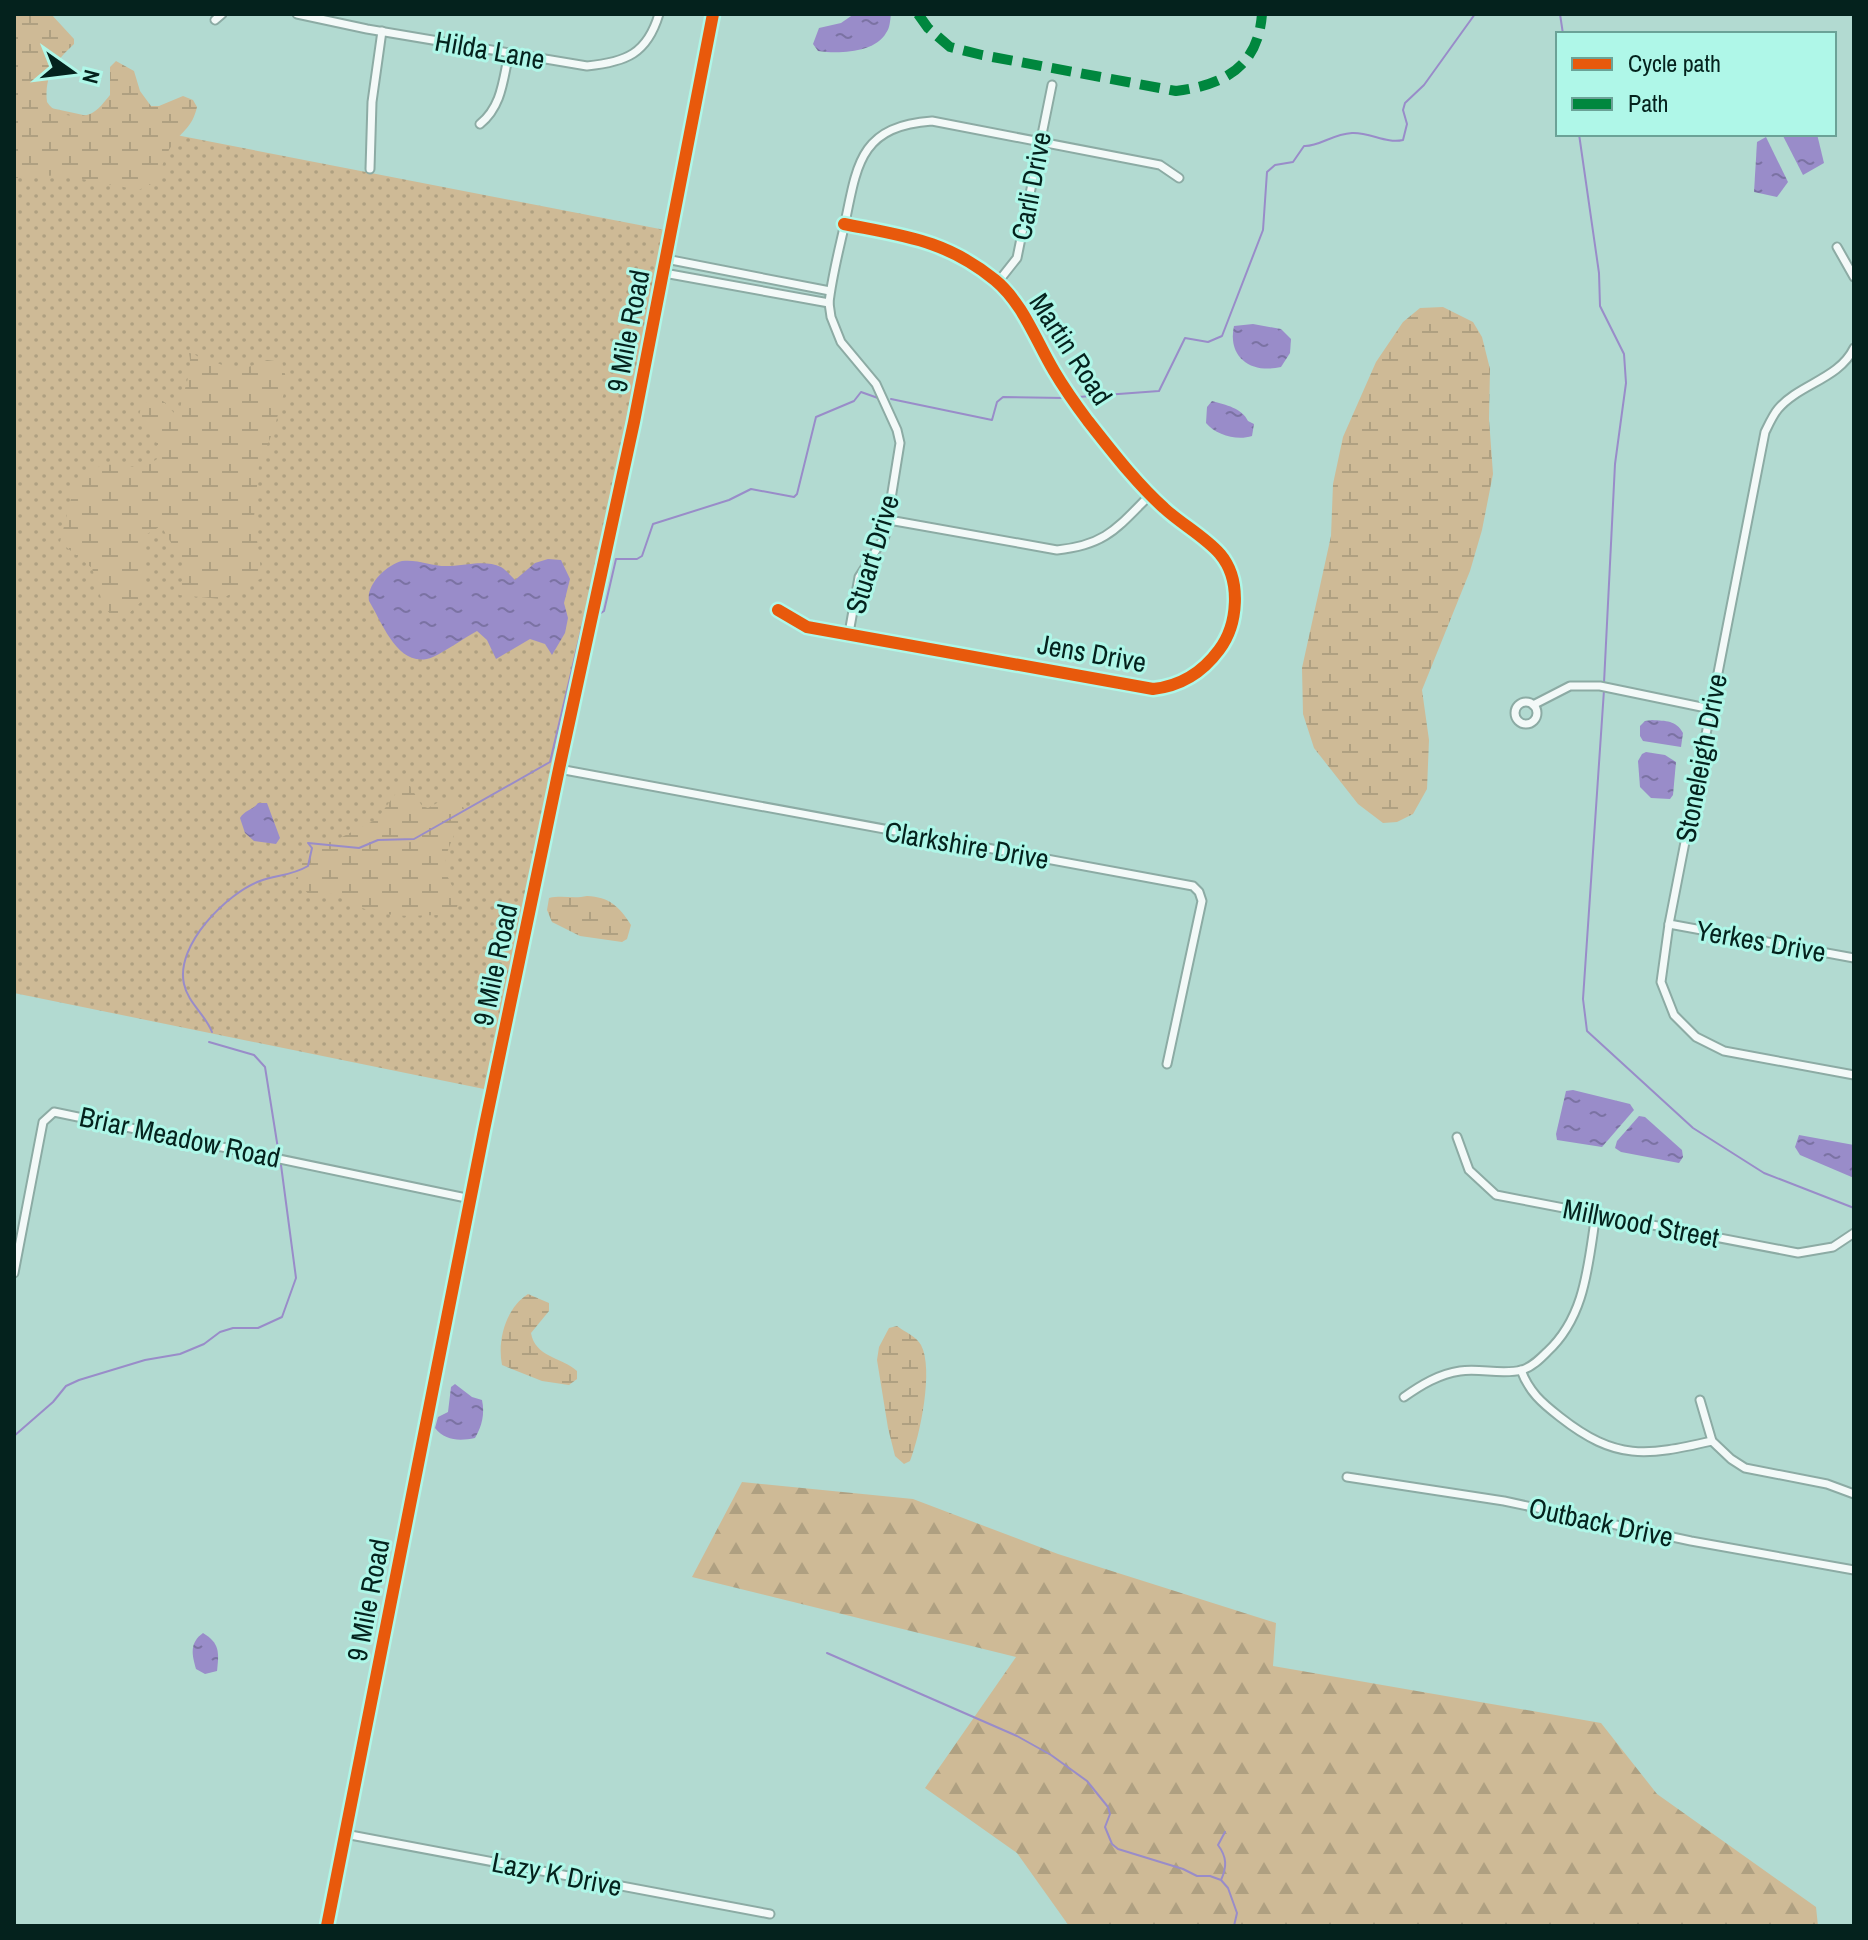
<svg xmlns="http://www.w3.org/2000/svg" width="1868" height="1940" viewBox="0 0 1868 1940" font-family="'Archivo Narrow',sans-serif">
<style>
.grass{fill:url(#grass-dots)}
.forest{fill:url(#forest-firs)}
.wetland{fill:url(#wetland-marsh)}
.water{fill:url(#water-ripples)}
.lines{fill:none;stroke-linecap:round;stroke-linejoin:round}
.stream{stroke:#998cc9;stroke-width:2}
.street-casing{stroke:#8caba4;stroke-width:11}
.secondary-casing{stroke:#8caba4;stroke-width:14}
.street{stroke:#f3f9f8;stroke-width:7}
.secondary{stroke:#f3f9f8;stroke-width:10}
.quiet{stroke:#00873e;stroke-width:10;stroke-dasharray:20 10;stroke-linecap:butt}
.cycleway-casing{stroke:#aff7e8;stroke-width:17}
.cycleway{stroke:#e8590c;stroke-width:12}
.labels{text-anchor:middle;stroke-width:6;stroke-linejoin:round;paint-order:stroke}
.street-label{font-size:28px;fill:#04221d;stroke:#aff7e8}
</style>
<defs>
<pattern id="grass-dots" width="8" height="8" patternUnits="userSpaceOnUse" patternTransform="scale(2)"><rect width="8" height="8" fill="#ceba96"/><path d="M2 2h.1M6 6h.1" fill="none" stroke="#afa081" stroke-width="1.8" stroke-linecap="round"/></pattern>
<pattern id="forest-firs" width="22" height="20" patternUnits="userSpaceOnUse" patternTransform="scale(2)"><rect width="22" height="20" fill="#ceba96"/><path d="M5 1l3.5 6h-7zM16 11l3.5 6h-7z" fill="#afa081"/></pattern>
<pattern id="wetland-marsh" width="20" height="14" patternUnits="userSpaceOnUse" patternTransform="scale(2)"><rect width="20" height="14" fill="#ceba96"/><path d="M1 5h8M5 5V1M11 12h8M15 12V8" fill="none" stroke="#afa081"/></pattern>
<pattern id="water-ripples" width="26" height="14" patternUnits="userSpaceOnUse" patternTransform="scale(2)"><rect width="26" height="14" fill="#998cc9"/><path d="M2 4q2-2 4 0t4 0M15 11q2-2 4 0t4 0" fill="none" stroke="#7b72a3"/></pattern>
</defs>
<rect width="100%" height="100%" fill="#b2dad1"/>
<polygon class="grass" points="14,100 171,134 665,230 489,1090 14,993"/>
<polygon class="forest" points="742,1482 913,1499 1058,1554 1276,1623 1273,1666 1601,1723 1657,1794 1816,1907 1818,1926 1069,1926 1017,1853 925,1788 1016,1657 692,1577"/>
<g class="wetland">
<path d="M14,14H51L74,39V44C56,61 44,75 47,102C55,115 75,119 90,114C98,111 105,101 110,95V67L116,61L134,71L140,91L151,106H159L183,96L193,100L197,107C192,128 183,130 172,145C164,157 162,169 155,182L139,190L61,175L14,178Z"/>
<polygon points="1443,307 1473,322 1482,337 1490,369 1489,419 1493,474 1482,530 1470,571 1422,690 1429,740 1427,789 1413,814 1397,822 1383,823 1358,804 1314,748 1303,714 1302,668 1331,536 1333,484 1343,437 1376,362 1403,322 1420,308"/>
<path d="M189,353L194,354L211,365L217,363L238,371L267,360L282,362L287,382L274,429L259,465L254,517L262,578L221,599L179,595L185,566L161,526L142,537V601L127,615L115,620L103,605L92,568L60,542L74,487L102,464L144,468L157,459C160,440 152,430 139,417L141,406L154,397L163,401L175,414H180C180,394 194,375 189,353Z"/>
<path d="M402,785L410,786L422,806L428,808L448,797H459L464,809C460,829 443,849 446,870C448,887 470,902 449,915C417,915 393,919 362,908C349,904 340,895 327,893L322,897H311L296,880C297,870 310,849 317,839L340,838L377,819Z"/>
<path d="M587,896C609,897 619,906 631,925L627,939L622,942L580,936L552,922L547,910L549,898C562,895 574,899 587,896Z"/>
<path d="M528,1294L549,1303V1311L531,1333C535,1357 561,1357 577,1371V1379L569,1385L542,1381L502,1365C497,1340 506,1308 528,1294Z"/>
<path d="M897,1326C905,1332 917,1337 921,1345C934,1369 920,1436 910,1461L904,1464L895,1456L888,1428L877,1360L879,1347L889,1328Z"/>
</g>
<g class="water">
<path d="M854,14H891C890,21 890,28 886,33C875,53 838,54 818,51L813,44L819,28L841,23Z"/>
<polygon points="1782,134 1817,134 1824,163 1803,175"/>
<polygon points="1766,137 1788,182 1777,197 1754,192 1757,142"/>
<path d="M1253,324L1281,329L1291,339L1290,353L1281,367C1252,374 1227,358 1234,326Z"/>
<path d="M1212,401C1226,405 1242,408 1248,421L1254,424L1252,436C1237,441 1216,435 1206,423L1207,407Z"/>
<path d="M548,559L561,560L570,579L564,603L568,618L565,633L552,655L545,644L530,639L496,659L487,640L477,631C462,639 448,650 433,657C399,671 383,624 369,601C366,585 386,565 402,561C417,559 432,566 446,566C463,566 485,559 501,567C506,570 511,576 515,580L535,563Z"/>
<path d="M1652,720C1666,721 1676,720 1683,733L1681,747L1643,741L1640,736V726L1645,721Z"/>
<polygon points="1646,752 1665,755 1676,762 1673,795 1670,799 1651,798 1640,787 1638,761 1642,754"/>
<path d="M258,803H267L280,838L276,844L254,841L245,833L240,818C245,810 253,810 258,803Z"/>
<polygon points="1573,1090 1630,1104 1634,1110 1602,1147 1557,1140 1556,1134 1566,1091"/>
<polygon points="1639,1116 1645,1117 1682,1150 1683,1157 1679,1163 1621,1152 1615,1148 1617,1141"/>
<polygon points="1799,1135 1854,1145 1854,1178 1800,1155 1795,1147"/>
<path d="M455,1384L472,1397L482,1400C485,1414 482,1426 475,1438C460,1441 445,1441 435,1428L438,1417L448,1412L451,1387Z"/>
<path d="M203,1633C220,1643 219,1653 217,1671L205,1674L196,1669C192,1655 189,1643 203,1633Z"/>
</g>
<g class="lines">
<g class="stream">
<polyline points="1560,14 1563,34"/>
<polyline points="1579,134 1599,273 1600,306 1624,354 1626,383 1615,464 1604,683"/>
<path d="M1078,397L1159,391L1185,338L1208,342L1222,336L1263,230L1267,172L1275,165L1293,162L1304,146C1319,147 1332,134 1352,133C1370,132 1386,144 1403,140L1407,124L1403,110L1405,103L1424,85L1475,14"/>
<polyline points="891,399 992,420 997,402 1003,397 1064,398"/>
<polyline points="601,613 604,611 616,559 637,559 642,556 653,524 729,500 751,489 794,497 797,494 816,417 854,401 861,392 878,398"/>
<polyline points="1604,690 1583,999 1587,1031 1693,1128 1764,1173 1854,1208"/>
<path d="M212,1032C205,1014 188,1003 184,984C175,945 227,893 260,881C276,875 291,876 308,866L312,848L308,843L359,848L378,840L414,839L550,762L586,610"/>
<polyline points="209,1042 254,1055 265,1067 279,1155"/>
<polyline points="14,1436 53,1402 66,1386 79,1380 145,1360 180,1354 204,1344 220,1332 233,1328 258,1328 282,1317 296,1278 281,1165"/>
<polyline points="827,1653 1017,1736 1051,1755 1087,1781 1108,1807 1110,1814 1105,1827 1112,1844 1118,1849 1183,1869 1197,1876 1210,1876 1221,1880 1228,1888 1237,1913 1234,1926"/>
<path d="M1221,1880C1227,1867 1227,1857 1218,1845L1225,1832"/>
</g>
<defs>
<g id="street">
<path d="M297,14L367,29L587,66C626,62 647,54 659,14"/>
<polyline points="215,20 222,14"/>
<path d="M480,124C502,106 503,80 509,53"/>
<polyline points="370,169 372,102 382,31"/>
<polyline points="1837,247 1854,277"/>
<polyline points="666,259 830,291"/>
<polyline points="664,273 829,303"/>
<polyline points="998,282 1017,258 1052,85"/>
<path d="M1854,348C1839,379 1799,384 1778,409C1773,415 1769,424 1765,432L1669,924L1661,982L1674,1015L1696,1037L1724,1051L1854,1075"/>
<path d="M889,520L1057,550C1106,545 1117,528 1151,494"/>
<path d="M778,610L807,627L1153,689C1181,686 1202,673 1219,650C1238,625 1242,580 1220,554C1204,536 1181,524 1164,508C1136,483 1111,450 1088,421C1076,405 1064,388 1054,371C1036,341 1023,303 995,280C946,240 904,236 844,224"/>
<path d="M849,633L859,577L885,536L900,443L897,430L876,384L841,342L831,317L829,303C832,276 839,250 845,223C857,163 861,126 932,121L1160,165L1179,178"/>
<circle cx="1526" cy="713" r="11"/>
<polyline points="1533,705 1570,686 1600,686 1711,709"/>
<polyline points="559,769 1193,886 1199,892 1202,901 1167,1064"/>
<polyline points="1669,924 1854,958"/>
<polyline points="1457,1137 1469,1170 1496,1195 1798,1253 1833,1247 1854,1233"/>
<polyline points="14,1273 43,1122 54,1112 471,1199"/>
<path d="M1521,1370C1529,1392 1542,1403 1560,1417C1616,1461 1646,1456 1712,1441"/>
<path d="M1404,1397C1421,1385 1439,1374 1460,1371C1480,1368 1502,1375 1522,1370C1532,1367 1540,1359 1547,1352C1586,1316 1588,1264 1596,1214"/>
<polyline points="1700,1400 1712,1441 1731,1459 1745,1468 1827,1484 1854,1494"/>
<polyline points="1347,1477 1504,1501 1691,1541 1854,1570"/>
<polyline points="345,1834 770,1914"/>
</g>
<polyline id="secondary" points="327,1926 484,1130 559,769 634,422 713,14"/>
</defs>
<use href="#street" class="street-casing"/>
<use href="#secondary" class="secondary-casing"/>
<use href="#street" class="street"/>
<use href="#secondary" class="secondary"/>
<path class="quiet" d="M918,14L928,28L950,47L982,55L1176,91C1224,85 1258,67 1262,14"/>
<defs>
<g id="cycleway">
<path d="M778,610L807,627L1153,689C1181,686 1202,673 1219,650C1238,625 1242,580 1220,554C1204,536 1181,524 1164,508C1136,483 1111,450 1088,421C1076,405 1064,388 1054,371C1036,341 1023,303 995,280C946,240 904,236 844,224"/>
<polyline points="327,1926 484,1130 559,769 634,422 713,14"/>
</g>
</defs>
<use href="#cycleway" class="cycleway-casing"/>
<use href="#cycleway" class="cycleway"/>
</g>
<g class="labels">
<g class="street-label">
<text transform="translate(490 50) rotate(10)" y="10">Hilda Lane</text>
<text transform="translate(1031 186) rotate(-79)" y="10">Carli Drive</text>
<text transform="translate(628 331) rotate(-79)" y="10">9 Mile Road</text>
<text transform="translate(1071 349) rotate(57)" y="10">Martin Road</text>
<text transform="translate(872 554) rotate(-73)" y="10">Stuart Drive</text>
<text transform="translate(1092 653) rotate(10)" y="10">Jens Drive</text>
<text transform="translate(1701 758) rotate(-79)" y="10">Stoneleigh Drive</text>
<text transform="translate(967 845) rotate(10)" y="10">Clarkshire Drive</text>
<text transform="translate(1761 941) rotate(10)" y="10">Yerkes Drive</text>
<text transform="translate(495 965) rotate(-78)" y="10">9 Mile Road</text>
<text transform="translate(180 1137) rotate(12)" y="10">Briar Meadow Road</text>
<text transform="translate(1641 1223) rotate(11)" y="10">Millwood Street</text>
<text transform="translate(1601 1522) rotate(12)" y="10">Outback Drive</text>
<text transform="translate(368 1600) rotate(-79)" y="10">9 Mile Road</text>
<text transform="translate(557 1874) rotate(11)" y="10">Lazy K Drive</text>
</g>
</g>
<rect width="1868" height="1940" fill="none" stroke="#04221d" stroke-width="32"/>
<rect x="1556" y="32" width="280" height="104" fill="#aff7e8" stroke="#6ba297" stroke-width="2"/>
<rect x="1572" y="58" width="40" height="12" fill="#e8590c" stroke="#6ba297" stroke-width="2"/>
<text x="1628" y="72" font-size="24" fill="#04221d">Cycle path</text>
<rect x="1572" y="98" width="40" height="12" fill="#00873e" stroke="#6ba297" stroke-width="2"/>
<text x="1628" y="112" font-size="24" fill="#04221d">Path</text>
<g transform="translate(72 72) rotate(104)" stroke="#aff7e8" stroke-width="6" paint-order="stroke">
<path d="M0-6L14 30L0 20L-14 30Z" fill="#04221d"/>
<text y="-12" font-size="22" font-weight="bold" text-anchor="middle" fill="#04221d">N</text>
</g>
</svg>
